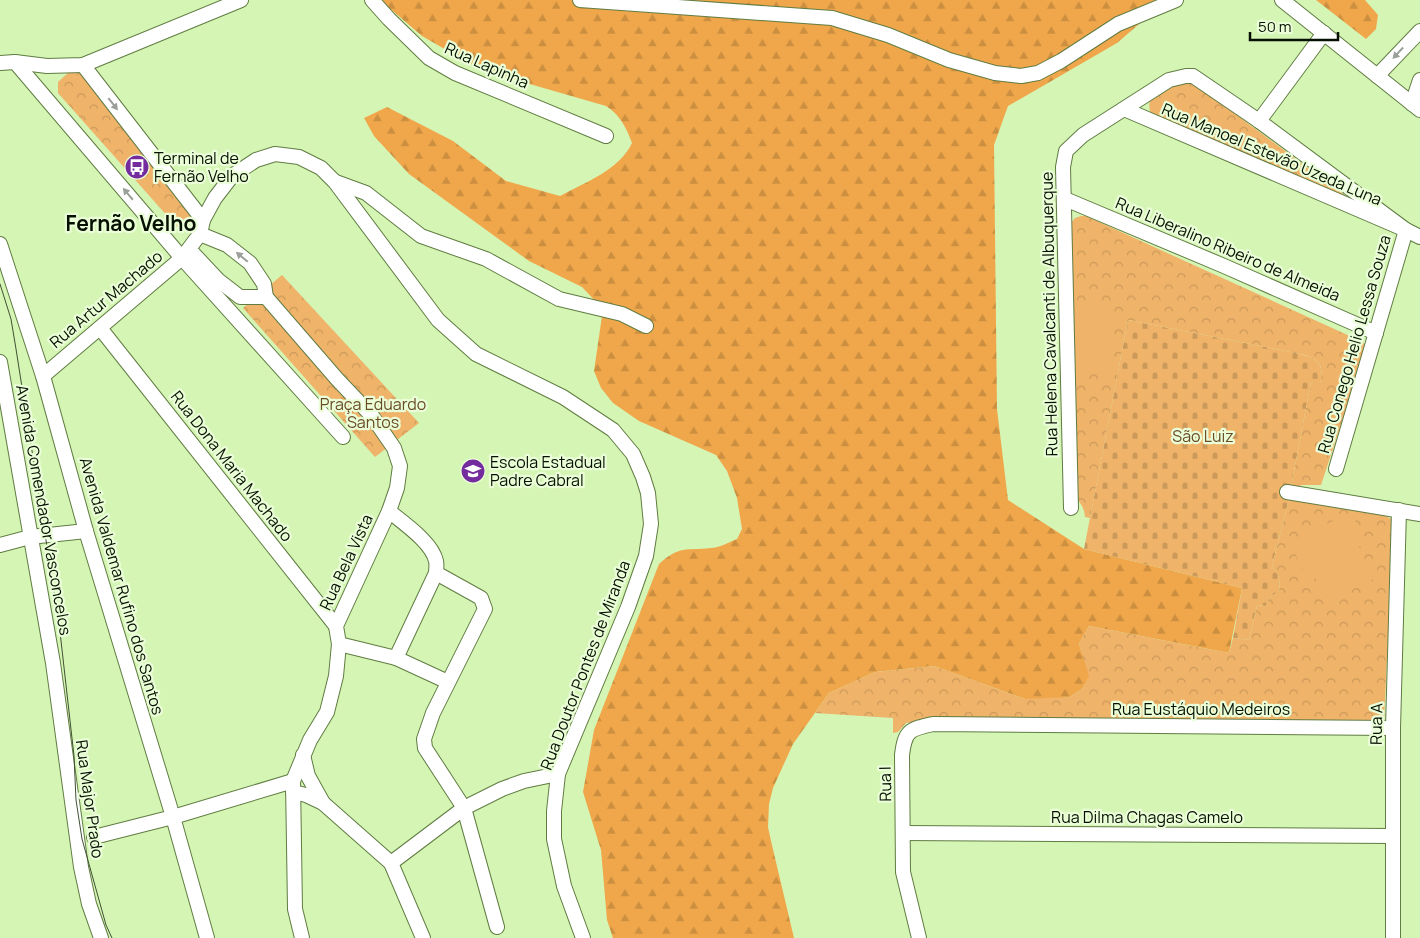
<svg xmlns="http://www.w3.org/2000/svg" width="1420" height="938" viewBox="0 0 1420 938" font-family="Manrope,sans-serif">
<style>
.forest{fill:url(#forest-firs)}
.cemetery{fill:url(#cemetery-stones)}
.park{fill:url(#park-crowns)}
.garden{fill:#efb36a}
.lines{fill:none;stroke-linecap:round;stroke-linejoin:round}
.minor-casing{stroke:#607c42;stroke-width:16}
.minor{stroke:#fff;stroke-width:14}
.tram{stroke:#405033;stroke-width:1}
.oneway{fill:#9b9f99}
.labels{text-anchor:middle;stroke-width:4.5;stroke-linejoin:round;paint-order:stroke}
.street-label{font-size:16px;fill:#061000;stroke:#eafed8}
.poi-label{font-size:16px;fill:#061000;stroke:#eafed8;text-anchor:start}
.park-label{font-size:16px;fill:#694b26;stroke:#eafed8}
.district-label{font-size:21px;font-weight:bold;fill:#061000;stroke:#eafed8}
</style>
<defs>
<pattern id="forest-firs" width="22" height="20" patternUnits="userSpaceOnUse" patternTransform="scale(1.25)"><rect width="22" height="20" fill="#f0a74b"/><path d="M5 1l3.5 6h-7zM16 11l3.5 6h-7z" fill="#cc8f40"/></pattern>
<pattern id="cemetery-stones" width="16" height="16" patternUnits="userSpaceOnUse" patternTransform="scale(1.25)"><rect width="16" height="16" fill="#efb36a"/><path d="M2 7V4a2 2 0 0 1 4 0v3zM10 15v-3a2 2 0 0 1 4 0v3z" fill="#cb995a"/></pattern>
<pattern id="park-crowns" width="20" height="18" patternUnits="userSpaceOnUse" patternTransform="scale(1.25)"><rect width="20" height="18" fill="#efb36a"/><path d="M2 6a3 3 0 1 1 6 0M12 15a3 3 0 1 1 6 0" fill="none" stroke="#cb995a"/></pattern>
</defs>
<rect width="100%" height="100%" fill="#d5f5b5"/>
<g class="forest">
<path d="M380,0H1167L1117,43L1008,106L994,145L997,409L1008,500L1084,549L1242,588L1229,653L1089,626L1079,644L1090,676L1082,689L1070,697L1055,699H1025L934,666L875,672L829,693L793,744L773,788L769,804L768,827L771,841L794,938H613L607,920L601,850L583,792L594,730L659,564C680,545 685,551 711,548C719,548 729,542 737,539L742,529L737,498L727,471L716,455L639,421L613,403L601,388L594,371L602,316L600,306L582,287L529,261L409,174L374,136L364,118L387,107L453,141L506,181L560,196C586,182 619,170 632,143C626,127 620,115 606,106L481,70L422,36Z"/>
<polygon points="1316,0 1365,0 1378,15 1376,29 1366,39"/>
</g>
<path class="cemetery" d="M1128,320L1291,352C1313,357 1326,358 1320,385L1311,382L1291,487L1287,492L1289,499L1272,566C1279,574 1281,580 1279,591L1268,599L1266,606L1257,605L1249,640L1233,638L1242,588L1084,549Z"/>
<g class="park">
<polygon points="69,72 80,72 165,176 193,214 192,222 185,229 177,227 58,93 58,82"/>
<path d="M1189,80L1196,85L1361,207L1151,114C1149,108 1148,103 1152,98C1157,92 1181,81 1189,80Z"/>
<path d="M1081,216H1086L1363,342L1366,349L1321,485H1301L1299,489L1291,487L1311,382L1320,384C1326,358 1313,357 1291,352L1128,320L1090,518L1085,517C1084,507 1081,503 1074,497L1071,223L1075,218Z"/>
<polygon points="282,275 419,423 375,457 243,308"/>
<path d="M1289,499L1386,516L1391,519L1393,528L1384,721H921L906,723L898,732L893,733V718L815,713L829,693L875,672L934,666L1025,699L1070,697L1082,689L1089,676L1079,644L1089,626L1229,653L1233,638L1249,640L1257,605L1266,606L1268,599L1279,591C1281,580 1279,574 1272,566Z"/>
</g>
<g class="garden">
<polygon points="1075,306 1111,306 1113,370 1076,372"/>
<polygon points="1351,512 1366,543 1358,547 1374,579 1327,602 1311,570 1304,573 1290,542"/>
</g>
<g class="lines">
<defs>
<g id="minor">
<polyline points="372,0 389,19 429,58 455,73 606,136"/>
<polyline points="580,0 832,18 888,35 949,60 995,73 1021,76 1038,73 1061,61 1118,24 1176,0"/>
<polyline points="1282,0 1420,110"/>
<polyline points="15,62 182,258 343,437"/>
<polyline points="0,63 15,62 47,66 83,65 241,0"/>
<polyline points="83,65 203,220"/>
<polyline points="1377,76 1420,31"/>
<polyline points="1412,104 1420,80"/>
<polyline points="1124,109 1406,230 1336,469"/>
<polyline points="1259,121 1324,33"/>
<polyline points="336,182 366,193 421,236 486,259 559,299 622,314 646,326"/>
<polyline points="1065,199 1224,266 1376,333"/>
<polyline points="200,234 227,245 250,263 264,284 266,297 337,379 372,416 394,448 400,466 397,488 389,511 336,626 339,644 336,676 327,712 310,740 293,781 295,909 302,938"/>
<polyline points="0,244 43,376 86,531 173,817 207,938"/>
<polyline points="189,249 218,280 240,297 266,297"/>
<polyline points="100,328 336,626"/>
<polyline points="0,362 53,663 81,867 89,904 101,938"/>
<polyline points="43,376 182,258 200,234 203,220 215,198 232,176 256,160 275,154 299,157 321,168 335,182 438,320 476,354 563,397 613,430 633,454 643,477 648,493 651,524 646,556 628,607 558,774 554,811 554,839 564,886 583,938"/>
<polyline points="1287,492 1420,514"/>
<polyline points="1071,508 1063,167 1066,151 1083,135 1169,80 1186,76 1193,76 1259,121 1406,230 1420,237"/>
<path d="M389,511C403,523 432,542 436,561C437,565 436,570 436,573L396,658"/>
<polyline points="0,545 30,537 86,531"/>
<polyline points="436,573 481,598 485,609 433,713 424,739 425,748 464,808 497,927"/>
<polyline points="339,644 396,658 448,682"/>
<polyline points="303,755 308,776 323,803"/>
<polyline points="293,792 306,795 323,803 391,863 423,938"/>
<polyline points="903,833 1392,836"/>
<polyline points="94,837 173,817 293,781"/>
<polyline points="391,863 464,808 502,789 524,781 558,774"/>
<path d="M919,938L903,872L902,755C905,730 910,729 933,724L1393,728"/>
<polyline points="1393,938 1393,728 1399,510"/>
</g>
</defs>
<use href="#minor" class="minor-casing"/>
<use href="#minor" class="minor"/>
<polyline class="tram" points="0,284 11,319 16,349 59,623 74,756 76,800 82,839 106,925 112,938"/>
</g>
<defs><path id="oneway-solid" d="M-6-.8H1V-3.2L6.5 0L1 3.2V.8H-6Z" transform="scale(1.25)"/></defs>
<g class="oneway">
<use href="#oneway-solid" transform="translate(1398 53) rotate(133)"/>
<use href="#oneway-solid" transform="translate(113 104) rotate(52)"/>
<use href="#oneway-solid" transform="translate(128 194) rotate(-130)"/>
<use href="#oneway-solid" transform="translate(242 257) rotate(-140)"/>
</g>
<defs>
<symbol id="bus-disc" viewBox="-11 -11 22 22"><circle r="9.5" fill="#742b9e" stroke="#eafed8"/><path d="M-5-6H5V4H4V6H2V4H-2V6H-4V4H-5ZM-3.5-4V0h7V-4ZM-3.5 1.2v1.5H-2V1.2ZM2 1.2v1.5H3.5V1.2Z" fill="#fff"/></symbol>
<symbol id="school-disc" viewBox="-11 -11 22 22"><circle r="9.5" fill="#742b9e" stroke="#eafed8"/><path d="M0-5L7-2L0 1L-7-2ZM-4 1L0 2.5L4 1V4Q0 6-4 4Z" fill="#fff"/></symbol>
</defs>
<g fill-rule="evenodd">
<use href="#bus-disc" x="123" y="153" width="28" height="28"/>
<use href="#school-disc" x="459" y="457" width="28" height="28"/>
</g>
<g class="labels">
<g class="street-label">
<text transform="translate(487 65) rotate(24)" y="6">Rua Lapinha</text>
<text transform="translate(1272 154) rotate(23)" y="6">Rua Manoel Estevão Uzeda Luna</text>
<text transform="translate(1228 249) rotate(23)" y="6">Rua Liberalino Ribeiro de Almeida</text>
<text transform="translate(106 299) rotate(-40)" y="6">Rua Artur Machado</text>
<text transform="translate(1049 314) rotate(-91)" y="6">Rua Helena Cavalcanti de Albuquerque</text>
<text transform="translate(1354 344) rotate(-74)" y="6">Rua Conego Helio Lessa Souza</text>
<text transform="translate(232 466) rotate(52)" y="6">Rua Dona Maria Machado</text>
<text transform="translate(44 510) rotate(80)" y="6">Avenida Comendador Vasconcelos</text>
<text transform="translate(346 562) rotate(-65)" y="6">Rua Bela Vista</text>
<text transform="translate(122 586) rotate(74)" y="6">Avenida Valdemar Rufino dos Santos</text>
<text transform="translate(585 665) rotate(-69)" y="6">Rua Doutor Pontes de Miranda</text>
<text x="1201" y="715">Rua Eustáquio Medeiros</text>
<text transform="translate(1376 724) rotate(-89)" y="6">Rua A</text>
<text transform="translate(885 784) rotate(-91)" y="6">Rua I</text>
<text transform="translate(90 799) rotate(82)" y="6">Rua Major Prado</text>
<text x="1147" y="823">Rua Dilma Chagas Camelo</text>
</g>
<g class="poi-label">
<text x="154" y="164">Terminal de<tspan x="154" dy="18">Fernão Velho</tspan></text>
<text x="490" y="468">Escola Estadual<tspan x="490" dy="18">Padre Cabral</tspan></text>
</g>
<g class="park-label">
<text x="373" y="410">Praça Eduardo<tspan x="373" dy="18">Santos</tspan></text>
<text x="1203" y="442">São Luiz</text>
</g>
<g class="district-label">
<text x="131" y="231">Fernão Velho</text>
</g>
</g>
<path d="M1250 32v8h88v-8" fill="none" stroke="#061000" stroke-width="2.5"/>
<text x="1258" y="32" font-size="15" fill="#061000" stroke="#eafed8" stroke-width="4" paint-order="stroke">50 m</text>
</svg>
